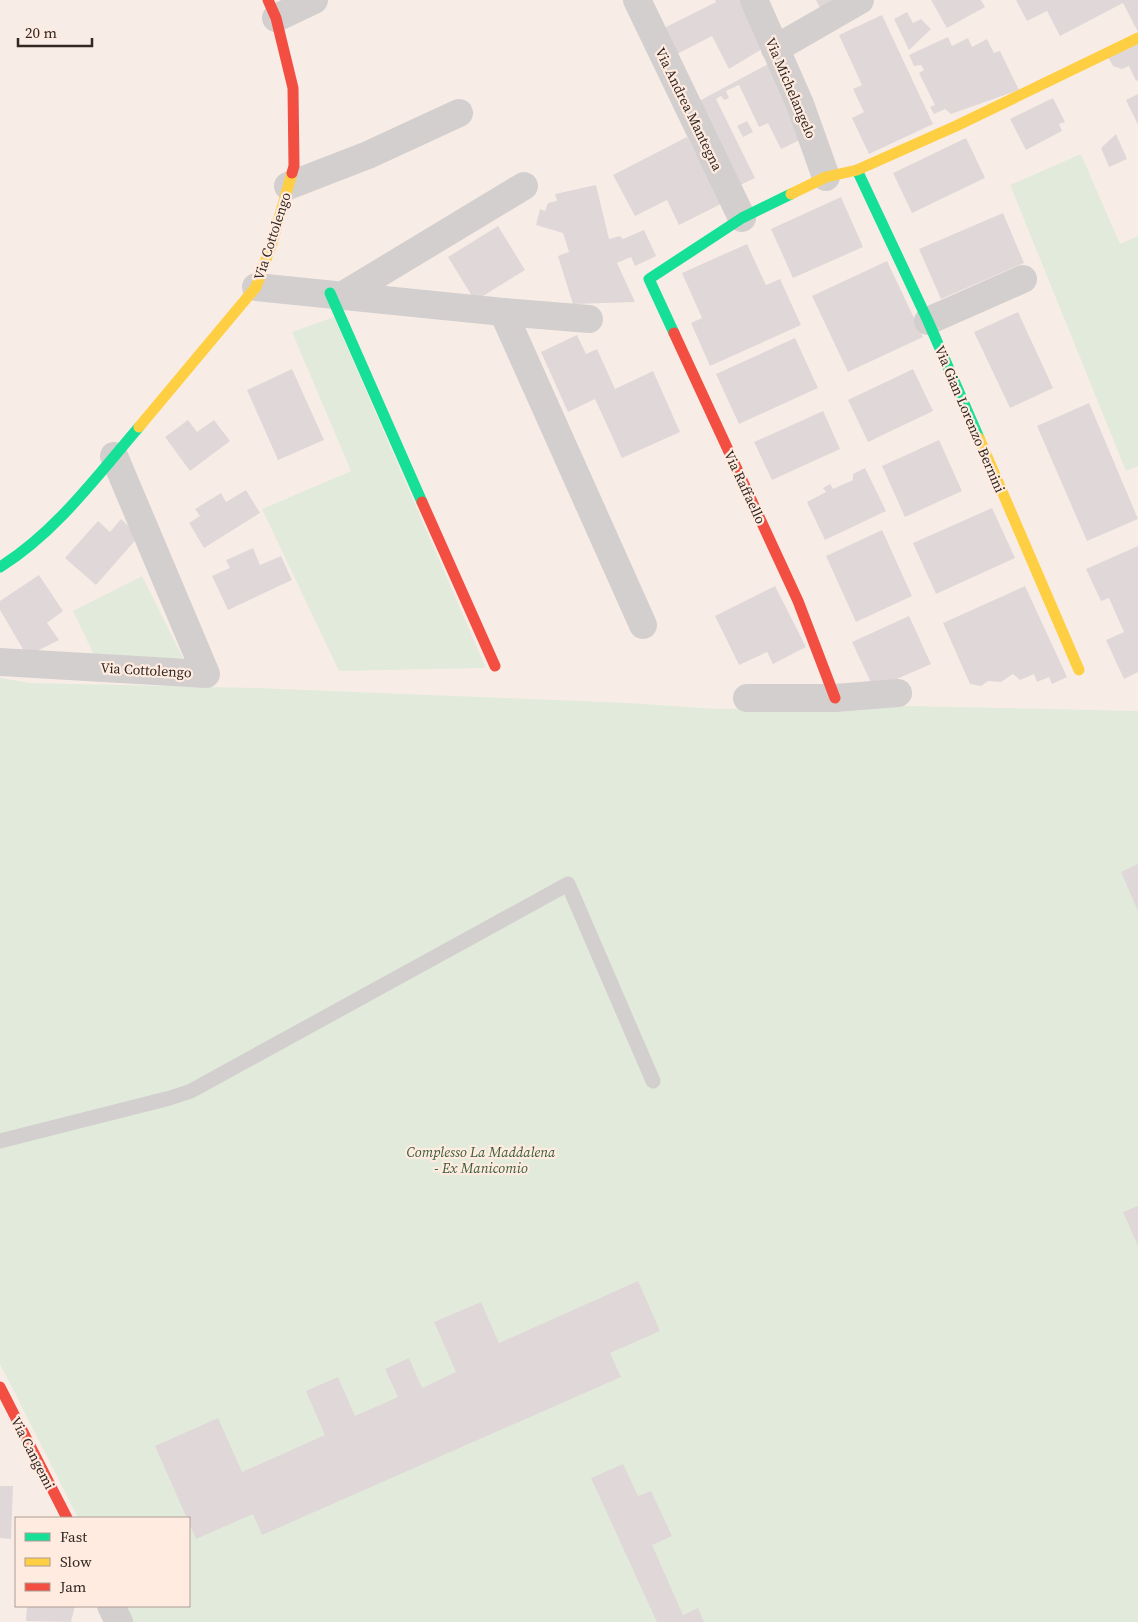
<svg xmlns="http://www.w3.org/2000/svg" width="1138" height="1622" viewBox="0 0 1138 1622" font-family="'Source Serif 4',serif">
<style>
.green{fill:#e2ebdb}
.building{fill:#e0d7d8}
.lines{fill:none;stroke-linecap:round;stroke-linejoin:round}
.lane{stroke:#d3cfce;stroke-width:15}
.street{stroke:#d3cfce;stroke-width:28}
.fast{stroke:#16e098;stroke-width:11}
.slow{stroke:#ffcf43;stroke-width:11}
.jam{stroke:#f24e42;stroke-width:11}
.labels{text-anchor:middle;stroke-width:4.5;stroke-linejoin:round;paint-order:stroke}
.street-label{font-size:14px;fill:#312823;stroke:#ffebdf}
.park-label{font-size:14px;font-style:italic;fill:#365c3a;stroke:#ffebdf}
</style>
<rect width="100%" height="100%" fill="#f8ede6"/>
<g class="green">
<polygon points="1081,154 1120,244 1138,236 1138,466 1126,471 1010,185"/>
<polygon points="334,317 486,668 339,671 262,509 351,471 292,332"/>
<polygon points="142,576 183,658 95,657 73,611"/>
<polygon points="0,678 31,683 258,688 629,703 718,709 865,705 1138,711 1138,1622 132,1622 123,1606 189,1606 189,1518 78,1518 0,1364"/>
</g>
<g class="building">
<polygon points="715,0 746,0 767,46 729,69 712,36 677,54 664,28 716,2"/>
<polygon points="816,0 836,0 820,8"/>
<polygon points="931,0 981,0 985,7 947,28"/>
<polygon points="1016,0 1138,0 1138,32 1123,3 1060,36 1047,11 1027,21"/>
<polygon points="907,12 913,23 921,19 931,29 909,50 894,19"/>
<polygon points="882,15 933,124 869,154 852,118 864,112 853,89 862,85 839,35"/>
<polygon points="948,37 952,46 968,38 972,47 987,39 994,53 1000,51 1019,90 951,114 945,109 934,114 930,107 935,105 919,73 924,70 921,65 914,66 909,55"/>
<polygon points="1138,41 1138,80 1136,81 1129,66 1122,69 1113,66 1108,57"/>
<polygon points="772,62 802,139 781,149 768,123 759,127 739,85 726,91 729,98 724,100 721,96 716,99 755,178 740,185 699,101"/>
<polygon points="1138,94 1138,125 1126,100"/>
<polygon points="1053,98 1065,122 1059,124 1062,131 1026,150 1010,119"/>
<polygon points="747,121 753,132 743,137 737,126"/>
<polygon points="1116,134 1127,159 1109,167 1101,148"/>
<polygon points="687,137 721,204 679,225 667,200 635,216 613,175"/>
<polygon points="966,138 985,178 912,213 893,173"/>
<polygon points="596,185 609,239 620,236 623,239 644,230 656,256 635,266 631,257 617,263 635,302 573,304 558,256 569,252 563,233 536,225 540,209 545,211 548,203 557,201 555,194"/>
<polygon points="841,197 863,247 793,278 771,229"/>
<polygon points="1003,213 1024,263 941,299 919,249"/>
<polygon points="498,226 525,270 475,301 448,257"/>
<polygon points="747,244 766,285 780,279 801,325 710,366 691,323 702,318 682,273"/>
<polygon points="887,261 923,337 848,372 812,296"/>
<polygon points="1018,312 1053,388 1010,408 974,332"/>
<polygon points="577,335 586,354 597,349 615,389 653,371 680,432 622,458 595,399 568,412 541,352"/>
<polygon points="795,338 818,388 739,424 716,374"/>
<polygon points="292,369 324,440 278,460 247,390"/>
<polygon points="913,369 933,411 868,442 848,400"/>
<polygon points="1089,403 1138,519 1087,541 1037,426"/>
<polygon points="823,411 840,449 772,480 754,442"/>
<polygon points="188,420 197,432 214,420 230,441 190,471 165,437"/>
<polygon points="939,440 962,491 905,517 882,466"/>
<polygon points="865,468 886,511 825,540 807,502 826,492 823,488 830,484 833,489 853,480 853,474"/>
<polygon points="246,490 260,513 204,548 189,523 200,516 195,509 221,493 226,502"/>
<polygon points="992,508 1015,558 936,594 913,543"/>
<polygon points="121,519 139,536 96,585 65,558 98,521 110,532"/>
<polygon points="882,530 912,596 856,622 826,556"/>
<polygon points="1138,546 1138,672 1124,679 1106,640 1124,632 1109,598 1101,601 1086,569"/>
<polygon points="253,548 260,565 281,556 292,580 228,610 212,576 230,568 226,560"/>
<polygon points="39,575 63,611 47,623 59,640 27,656 0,610 0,601"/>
<polygon points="775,586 806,647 773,664 767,652 739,665 715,616"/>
<polygon points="1025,586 1067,677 1052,684 1049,677 1037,682 1034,674 1020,680 1013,674 1001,682 988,681 981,686 970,684 943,623"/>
<polygon points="909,616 931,664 874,689 852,642"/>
<polygon points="1138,864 1138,911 1121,872"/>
<polygon points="1138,1206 1138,1246 1123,1212"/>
<polygon points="638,1281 660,1331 610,1353 621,1377 262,1535 253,1514 196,1539 155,1446 218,1418 242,1472 325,1435 306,1391 338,1377 355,1416 398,1397 385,1369 409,1358 422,1388 456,1372 434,1322 481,1302 499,1343"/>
<polygon points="623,1464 638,1496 651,1491 672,1536 652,1545 683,1615 698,1608 704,1622 657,1622 591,1478"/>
<polygon points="0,1486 13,1486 11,1539 0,1538"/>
<polygon points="27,1606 75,1606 71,1622 26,1621"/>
</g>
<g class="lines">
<polyline class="lane" points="0,1141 170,1098 191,1091 568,884 653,1081"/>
<g class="street">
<polyline points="637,0 742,218"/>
<polyline points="754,0 800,104 826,177"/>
<polyline points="276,18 314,0"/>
<polyline points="775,49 860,0"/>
<polyline points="288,186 368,155 459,113"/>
<polyline points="256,287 503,312 643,625"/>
<polyline points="345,294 524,186"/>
<polyline points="503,312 589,319"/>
<polyline points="928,321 1023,279"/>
<polyline points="0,662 206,674 114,456"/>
<polyline points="747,698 835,698 898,693"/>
<polyline points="111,1606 119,1622"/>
</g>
<g class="fast">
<polyline points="857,170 928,321 979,438"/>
<polyline points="330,293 422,502"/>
<polyline points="674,333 649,279 742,218 791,194"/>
<path d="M0,567C56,532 97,476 139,427"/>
</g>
<g class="slow">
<polyline points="791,194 826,177 857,170 956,126 1138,38"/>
<polyline points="139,427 256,287 272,243 292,173"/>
<polyline points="979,438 1079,670"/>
</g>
<g class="jam">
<polyline points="268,0 276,18 293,88 294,166 292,173"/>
<polyline points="674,333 798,601 835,698"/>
<polyline points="422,502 495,666"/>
<polyline points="0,1387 67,1518"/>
</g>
</g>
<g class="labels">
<g class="street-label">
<text transform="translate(791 88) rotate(67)" y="5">Via Michelangelo</text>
<text transform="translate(689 109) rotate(64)" y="5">Via Andrea Mantegna</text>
<text transform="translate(272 236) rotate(-72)" y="5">Via Cottolengo</text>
<text transform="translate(970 419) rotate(67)" y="5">Via Gian Lorenzo Bernini</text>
<text transform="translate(745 487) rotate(65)" y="5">Via Raffaello</text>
<text transform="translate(146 670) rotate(3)" y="5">Via Cottolengo</text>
<text transform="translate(33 1453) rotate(63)" y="5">Via Cangemi</text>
</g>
<g class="park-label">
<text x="481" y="1157">Complesso La Maddalena<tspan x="481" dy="16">- Ex Manicomio</tspan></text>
</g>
</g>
<rect x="15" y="1517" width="175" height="90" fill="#ffebdf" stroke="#ad9d94"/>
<rect x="25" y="1533" width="25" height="8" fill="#16e098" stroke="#ad9d94"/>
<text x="60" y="1542" font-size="15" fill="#312823">Fast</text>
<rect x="25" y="1558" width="25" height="8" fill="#ffcf43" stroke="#ad9d94"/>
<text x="60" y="1567" font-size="15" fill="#312823">Slow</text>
<rect x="25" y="1583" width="25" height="8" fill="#f24e42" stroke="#ad9d94"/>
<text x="60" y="1592" font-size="15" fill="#312823">Jam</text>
<path d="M18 38v8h74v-8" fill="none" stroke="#312823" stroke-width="2.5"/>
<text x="25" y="38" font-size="15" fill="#312823" stroke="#ffebdf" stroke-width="4" paint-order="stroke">20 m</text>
</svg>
